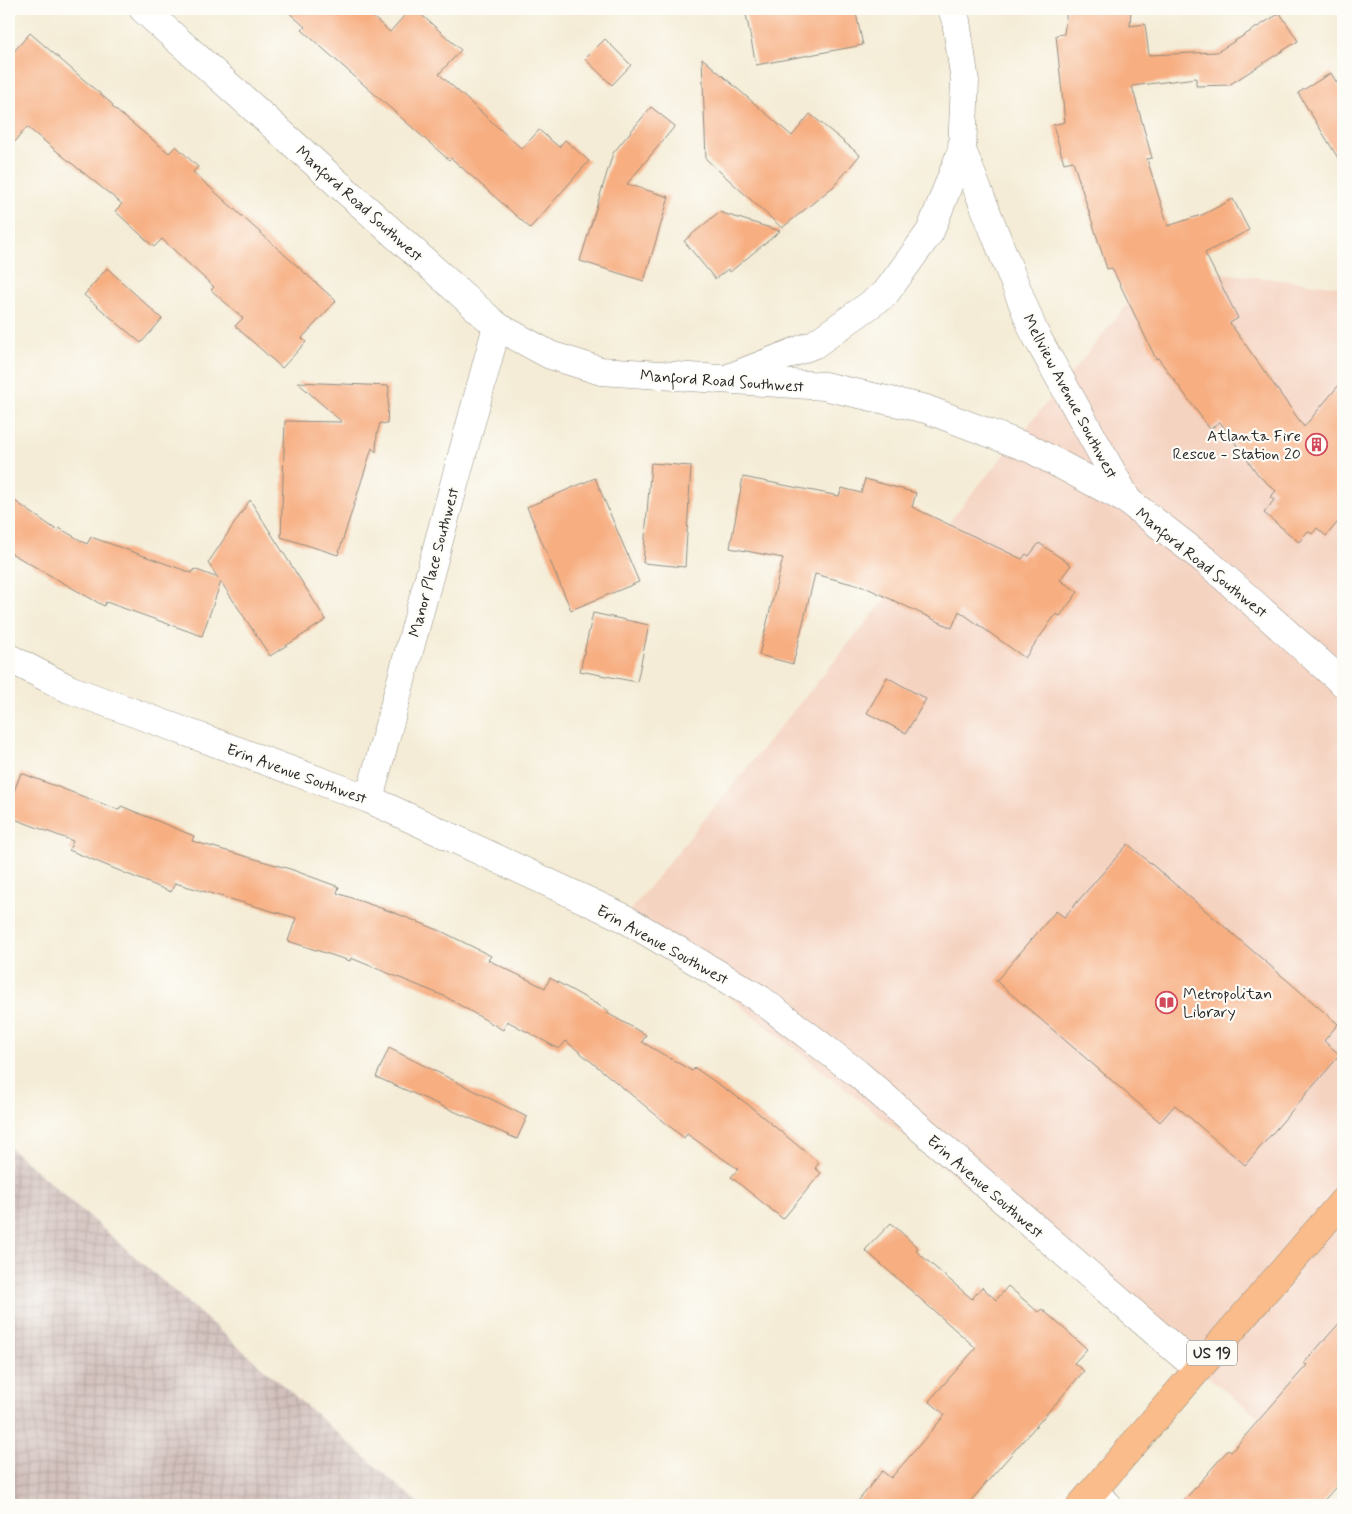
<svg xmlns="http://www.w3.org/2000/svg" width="1352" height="1514" viewBox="0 0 1352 1514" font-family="Mynerve,sans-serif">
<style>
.built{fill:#f5d3c1}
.industrial{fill:url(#industrial-grid)}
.building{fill:#f7ae81}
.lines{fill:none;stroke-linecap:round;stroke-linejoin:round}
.minor-casing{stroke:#908c80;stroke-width:29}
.primary-casing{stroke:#908c80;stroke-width:29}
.minor{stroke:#fff;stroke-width:28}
.primary{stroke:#f9bc8a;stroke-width:28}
.labels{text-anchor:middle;stroke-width:4.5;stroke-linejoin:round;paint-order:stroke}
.shield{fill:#fdfcf7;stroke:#6a6a68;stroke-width:1}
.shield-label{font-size:15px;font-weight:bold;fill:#2b2b2b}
.street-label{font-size:16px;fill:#2b2b2b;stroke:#fdfcf7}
.poi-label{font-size:16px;fill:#2b2b2b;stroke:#fdfcf7;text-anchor:end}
</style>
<defs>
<pattern id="industrial-grid" width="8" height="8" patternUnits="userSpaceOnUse" patternTransform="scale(1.25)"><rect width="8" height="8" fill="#d1c0bc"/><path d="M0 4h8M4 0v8" fill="none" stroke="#b4a5a2"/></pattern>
</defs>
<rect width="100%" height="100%" fill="#fdfcf7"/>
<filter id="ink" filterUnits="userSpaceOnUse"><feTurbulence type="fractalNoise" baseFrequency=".02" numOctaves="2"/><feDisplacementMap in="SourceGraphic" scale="10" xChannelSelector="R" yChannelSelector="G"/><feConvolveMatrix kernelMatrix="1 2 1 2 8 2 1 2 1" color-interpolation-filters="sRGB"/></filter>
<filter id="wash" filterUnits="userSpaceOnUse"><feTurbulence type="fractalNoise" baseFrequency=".0096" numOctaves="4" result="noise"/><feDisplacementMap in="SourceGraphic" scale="20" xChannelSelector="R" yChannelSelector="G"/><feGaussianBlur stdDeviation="1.12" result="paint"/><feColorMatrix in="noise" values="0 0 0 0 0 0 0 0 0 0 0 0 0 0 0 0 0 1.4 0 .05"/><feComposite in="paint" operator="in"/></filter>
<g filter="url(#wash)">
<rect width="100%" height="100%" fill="#f4ecd6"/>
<polygon class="built" points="1159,266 1343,287 1343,1484 626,915"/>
<polygon class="industrial" points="9,1147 420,1505 9,1505"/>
<g id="blocks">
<g class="building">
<polygon points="285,9 364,9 390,32 410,9 415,9 461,50 439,74 522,149 539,130 559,147 565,140 589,161 530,228 451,158 449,160 302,30 305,27"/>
<polygon points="745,9 855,9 863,45 756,65"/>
<polygon points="1067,9 1131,9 1130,26 1145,24 1149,55 1217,52 1280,13 1298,41 1229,85 1196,86 1196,78 1132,86 1152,158 1147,159 1168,226 1204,214 1233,199 1249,230 1205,253 1238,318 1230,323 1304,427 1343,380 1343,516 1326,536 1317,528 1312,534 1308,531 1299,542 1264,513 1274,500 1270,497 1276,491 1259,476 1220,422 1210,429 1158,358 1156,359 1112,268 1107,269 1073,161 1064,163 1053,125 1065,122 1056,35 1064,34"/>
<polygon points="30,33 113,105 112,107 169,153 176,146 198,167 193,172 336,301 302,338 306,342 282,368 235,326 243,318 211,290 214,287 162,239 154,247 115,211 122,204 27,127 9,149 9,57"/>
<polygon points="605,39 631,65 612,85 585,59"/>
<polygon points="702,58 792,136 810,114 860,155 834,186 782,228 706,159"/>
<polygon points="1331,73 1343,93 1343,166 1298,93"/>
<polygon points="651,107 675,126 627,184 669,197 644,281 580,261 613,153"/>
<polygon points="719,212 780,231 730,272 728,269 715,279 684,241"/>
<polygon points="107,268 162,319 141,343 84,295"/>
<polygon points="297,382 389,386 387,424 380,423 377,434 376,452 372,448 338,555 281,537 285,421 342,422"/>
<polygon points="651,463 691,466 685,567 643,563"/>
<polygon points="743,477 839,496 842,488 861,493 865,479 916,493 912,507 1022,559 1026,554 1029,556 1039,543 1071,565 1060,580 1078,592 1060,616 1056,614 1025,658 959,611 952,628 867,588 815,574 793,664 759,655 783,558 730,548"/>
<polygon points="595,478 639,582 571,610 527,507"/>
<polygon points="9,497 58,531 59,528 87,544 91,537 192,573 194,569 218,578 208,563 250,500 326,620 270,656 221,582 202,636 106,602 104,606 9,552"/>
<polygon points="593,613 649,625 637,682 580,671"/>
<polygon points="887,677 926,699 906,733 867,713"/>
<polygon points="21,773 119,810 121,806 194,836 192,841 290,869 339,887 337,893 395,913 441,931 491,956 488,960 545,988 550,978 609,1011 607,1013 646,1035 642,1042 692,1071 695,1068 746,1103 819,1163 815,1168 821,1173 783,1219 731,1177 738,1169 687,1134 684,1138 566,1041 559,1049 507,1021 503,1030 444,996 351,958 350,961 288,941 296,918 175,883 171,892 69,850 73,841 9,817 9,804"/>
<polygon points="1128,844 1338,1024 1324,1041 1340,1055 1245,1165 1175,1105 1160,1122 996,981 1056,911 1064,917"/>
<polygon points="389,1048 527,1117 517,1139 376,1077"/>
<polygon points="891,1223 918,1248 916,1251 972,1299 982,1287 996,1300 1008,1286 1038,1312 1042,1309 1087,1349 1074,1363 1084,1371 967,1505 855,1505 882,1471 891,1478 945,1415 929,1401 976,1348 865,1250"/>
<polygon points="1343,1319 1343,1479 1320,1505 1180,1505 1228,1450 1231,1452 1307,1365 1304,1363"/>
</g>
</g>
</g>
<g filter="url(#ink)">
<use href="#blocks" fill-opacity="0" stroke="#908c80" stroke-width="1"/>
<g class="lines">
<defs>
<g id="minor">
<polyline points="143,9 497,326 550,355 601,371 824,386 926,409 1031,449 1128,501 1206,561 1343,683"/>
<polyline points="952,9 956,21 965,81 962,150 1034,332 1128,501"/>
<polyline points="731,377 815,344 885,294 930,232 962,150"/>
<polyline points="9,658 69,689 369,799 622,917 760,999 857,1073 1198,1369"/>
<polyline points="369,799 497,326"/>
<polyline points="1093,1492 1108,1505"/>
</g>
<polyline id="primary" points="1081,1505 1343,1201"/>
</defs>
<use href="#minor" class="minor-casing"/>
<use href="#primary" class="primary-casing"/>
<use href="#minor" class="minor"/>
<use href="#primary" class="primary"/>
</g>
</g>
<defs>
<symbol id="building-ring" viewBox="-11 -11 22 22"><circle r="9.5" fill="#fdfcf7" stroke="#d1495b" stroke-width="1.5"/><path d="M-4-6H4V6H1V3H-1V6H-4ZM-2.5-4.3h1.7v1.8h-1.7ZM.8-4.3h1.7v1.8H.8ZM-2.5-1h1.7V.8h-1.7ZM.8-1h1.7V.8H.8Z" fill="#d1495b"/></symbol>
<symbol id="library-ring" viewBox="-11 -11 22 22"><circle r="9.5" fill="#fdfcf7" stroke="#d1495b" stroke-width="1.5"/><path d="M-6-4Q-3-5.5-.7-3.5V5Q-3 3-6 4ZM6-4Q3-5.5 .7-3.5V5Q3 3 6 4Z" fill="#d1495b"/></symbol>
</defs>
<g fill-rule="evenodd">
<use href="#building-ring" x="1304" y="432" width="25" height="25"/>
<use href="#library-ring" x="1154" y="990" width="25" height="25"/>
</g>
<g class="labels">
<rect class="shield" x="1187" y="1340.5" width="50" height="25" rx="4"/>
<g class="shield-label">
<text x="1212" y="1358">US 19</text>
</g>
<g class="street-label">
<text transform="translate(360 203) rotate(42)" y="6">Manford Road Southwest</text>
<text transform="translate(722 380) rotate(4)" y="6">Manford Road Southwest</text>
<text transform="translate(1071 396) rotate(62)" y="6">Mellview Avenue Southwest</text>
<text transform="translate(433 562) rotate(-75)" y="6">Manor Place Southwest</text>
<text transform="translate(1202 562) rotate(39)" y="6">Manford Road Southwest</text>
<text transform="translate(297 773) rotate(20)" y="6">Erin Avenue Southwest</text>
<text transform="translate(663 944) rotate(29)" y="6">Erin Avenue Southwest</text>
<text transform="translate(986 1186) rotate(41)" y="6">Erin Avenue Southwest</text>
</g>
<g class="poi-label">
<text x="1301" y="441">Atlanta Fire<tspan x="1301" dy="18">Rescue - Station 20</tspan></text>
<text x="1183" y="999" text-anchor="start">Metropolitan<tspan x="1183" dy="18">Library</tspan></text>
</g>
</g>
<rect width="1352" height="1514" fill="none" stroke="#fdfcf7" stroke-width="30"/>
</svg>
